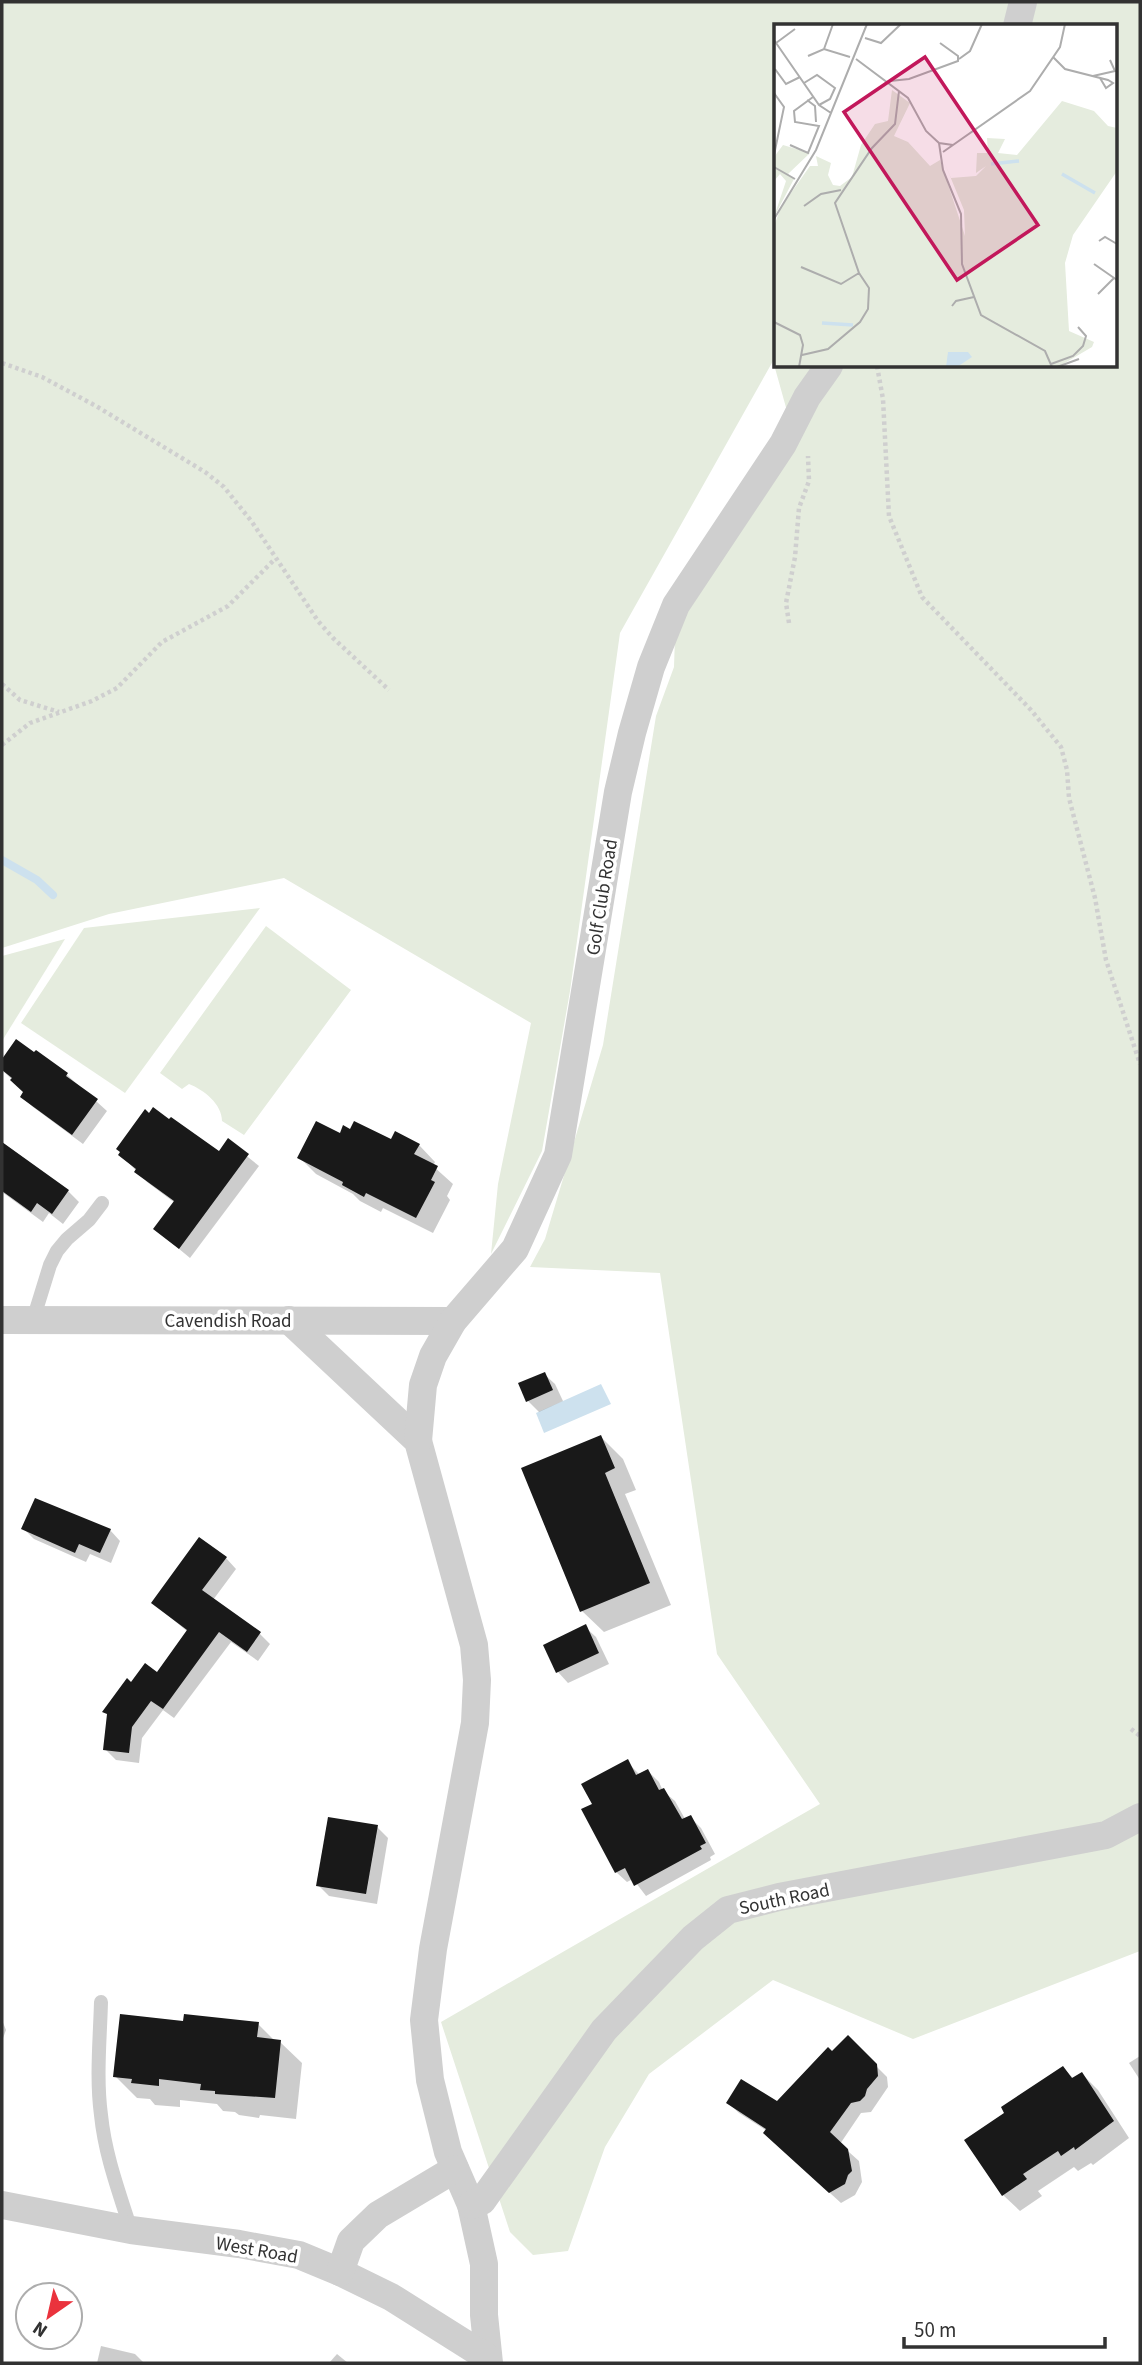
<svg xmlns="http://www.w3.org/2000/svg" width="1142" height="2365" viewBox="0 0 1142 2365" font-family="'Source Sans 3',sans-serif">
<style>
.green{fill:#e5ecde;fill-rule:evenodd}
.water{fill:#cde1ee}
.shadow{fill:#0003}
.lines{fill:none;stroke-linecap:round;stroke-linejoin:round}
.stream{stroke:#cde1ee;stroke-width:8}
.building{fill:#191919}
.path{stroke:#cfcfcf;stroke-width:4.5;stroke-dasharray:3.5 3.5;stroke-linecap:butt}
.lane{stroke:#cfcfcf;stroke-width:14}
.street{stroke:#cfcfcf;stroke-width:28}
.labels{text-anchor:middle;stroke-width:7;stroke-linejoin:round;paint-order:stroke}
.street-label{font-size:19px;fill:#323232;stroke:#fff}
.inset-river{fill:none;stroke:#cde1ee;stroke-width:3.5}
.inset-road{fill:none;stroke:#adadad;stroke-width:2}
.view{fill:#c2185b;fill-opacity:0.15;stroke:#c2185b;stroke-width:3.5}
.inset-edge{fill:none;stroke:#323232;stroke-width:3.5}
</style>
<rect width="100%" height="100%" fill="#fff"/>
<g class="green">
<path d="M2,2H1140V1951L913,2039L773,1980L649,2074L605,2147L568,2251L533,2255L510,2232L441,2022L820,1804L717,1654L660,1273L530,1267L545,1239L603,1045L656,716L674,667L676,605L787,411L773,361L620,633L570,991L542,1151L491,1254L498,1184L531,1023L284,878L109,914L2,948ZM776,26H1116V366H776Z"/>
<polygon points="260,908 125,1093 21,1023 84,928"/>
<path d="M266,926L351,990L244,1135L222,1121C222,1104 204,1090 189,1084L182,1089L160,1073Z"/>
<polygon points="65,939 2,1041 2,956"/>
</g>
<polygon class="water" points="601,1384 611,1404 544,1433 536,1413"/>
<g class="shadow">
<polygon points="17,1042 66,1074 107,1111 83,1144 33,1107 22,1097 25,1092 2,1070 2,1062"/>
<polygon points="340,1135 419,1145 435,1162 433,1166 453,1184 447,1196 450,1200 433,1233 383,1208 381,1212 360,1201 353,1194 316,1174 300,1158"/>
<polygon points="228,1141 259,1166 190,1258 155,1229 175,1203 147,1182 121,1155 219,1153"/>
<polygon points="2,1142 68,1191 79,1202 63,1224 49,1213 43,1222 2,1192"/>
<polygon points="544,1374 555,1384 563,1401 539,1412 528,1401"/>
<polygon points="601,1437 623,1459 636,1490 625,1494 671,1605 604,1632 582,1611"/>
<polygon points="24,1529 110,1530 120,1541 111,1563 90,1554 86,1562 34,1539"/>
<polygon points="226,1558 236,1569 213,1600 260,1634 270,1644 258,1661 231,1642 174,1718 163,1710 142,1738 139,1763 116,1760 105,1749 132,1684 157,1674 188,1632 153,1603"/>
<polygon points="585,1627 596,1637 609,1664 568,1683 558,1672 545,1646"/>
<polygon points="627,1762 640,1775 648,1771 659,1782 663,1791 675,1801 685,1819 690,1817 701,1828 715,1854 710,1857 711,1860 646,1896 633,1879 627,1882 616,1872 594,1805"/>
<polygon points="377,1827 388,1838 377,1904 329,1896 318,1885"/>
<polygon points="2,2020 6,2030 2,2041"/>
<polygon points="185,2023 258,2024 275,2041 280,2042 302,2063 296,2119 260,2115 259,2118 239,2115 235,2112 223,2111 217,2104 180,2100 180,2107 155,2105 150,2099 137,2098 115,2076"/>
<polygon points="848,2038 887,2077 888,2087 871,2112 861,2113 840,2144 859,2161 862,2182 855,2195 841,2203 776,2144 767,2131 739,2113 728,2103 777,2103"/>
<polygon points="1140,2056 1140,2080 1129,2063"/>
<polygon points="1063,2068 1074,2079 1082,2074 1098,2090 1129,2138 1093,2165 1091,2163 1078,2171 1074,2167 1038,2191 1042,2196 1020,2211 1003,2195 1007,2114"/>
<polygon points="101,2346 135,2354 144,2363 97,2363"/>
<polygon points="337,2354 348,2363 329,2363"/>
</g>
<g class="lines">
<polyline class="stream" points="2,860 37,880 53,895"/>
</g>
<g class="building">
<polygon points="16,1039 34,1052 36,1050 68,1073 66,1076 98,1099 72,1135 20,1097 23,1092 10,1080 12,1078 2,1070 2,1059"/>
<polygon points="153,1107 169,1119 171,1117 219,1151 228,1138 249,1154 179,1249 153,1229 174,1201 134,1172 136,1169 118,1155 120,1152 116,1149 145,1109 149,1113"/>
<polygon points="316,1121 340,1133 343,1125 350,1129 354,1121 391,1139 395,1131 420,1144 414,1154 438,1166 431,1180 435,1182 416,1218 366,1193 364,1197 342,1185 343,1182 297,1158"/>
<polygon points="2,1142 69,1190 52,1214 37,1203 31,1212 2,1191"/>
<polygon points="545,1372 553,1390 526,1402 518,1383"/>
<polygon points="601,1435 615,1468 605,1473 650,1583 580,1612 521,1468"/>
<polygon points="35,1498 111,1529 100,1553 79,1544 75,1553 21,1529"/>
<polygon points="199,1537 227,1557 202,1590 261,1632 247,1652 219,1632 163,1709 151,1701 132,1727 129,1753 103,1750 107,1714 102,1712 127,1678 131,1682 145,1663 157,1672 187,1630 151,1603"/>
<polygon points="586,1624 599,1653 556,1673 543,1645"/>
<polygon points="628,1759 636,1775 648,1769 659,1790 664,1788 682,1819 691,1815 706,1843 700,1846 702,1849 634,1886 625,1868 615,1873 581,1809 592,1804 581,1784"/>
<polygon points="328,1817 378,1825 366,1894 316,1886"/>
<polygon points="120,2014 183,2021 184,2014 259,2022 257,2037 281,2040 275,2098 215,2094 215,2091 200,2090 201,2084 159,2079 159,2086 131,2083 132,2079 113,2077"/>
<polygon points="848,2035 877,2064 878,2076 867,2089 865,2096 860,2101 851,2103 830,2132 848,2149 852,2171 848,2175 845,2184 829,2193 763,2133 766,2129 726,2103 741,2079 777,2101 828,2047 832,2051"/>
<polygon points="1063,2066 1072,2078 1082,2072 1114,2121 1075,2150 1074,2147 1061,2156 1058,2151 1023,2174 1027,2179 1002,2196 964,2140 1004,2113 1001,2107"/>
</g>
<g class="lines">
<g class="path">
<polyline points="2,363 42,377 96,406 205,472 224,487 252,522 318,621 333,638 389,690"/>
<polyline points="877,366 883,399 889,516 922,597 1031,710 1061,747 1067,770 1069,798 1095,898 1106,960 1140,1064"/>
<polyline points="789,623 786,603 795,557 799,508 809,481 808,456"/>
<polyline points="2,684 20,700 59,712"/>
<polyline points="2,745 30,723 92,701 117,688 162,642 228,606 275,559"/>
<polyline points="1131,1729 1140,1736"/>
</g>
<g class="lane">
<polyline points="33,1320 50,1265 57,1251 67,1239 89,1220 102,1203"/>
<path d="M101,2002C100,2039 96,2078 101,2115C105,2155 119,2192 131,2230"/>
</g>
<g class="street">
<polyline points="1017,26 1023,2"/>
<polyline points="2,1320 453,1321"/>
<polyline points="289,1320 418,1441 474,1645 477,1680 475,1723 433,1949 424,2020 430,2080 448,2152 471,2205 484,2264 484,2315 489,2363"/>
<polyline points="418,1441 423,1385 433,1356 453,1321 515,1249 558,1155 618,792 632,733 651,667 676,605 783,444 807,397 829,366"/>
<polyline points="2,2205 131,2230 239,2244 299,2255 340,2272 391,2297 488,2358"/>
<polyline points="471,2205 482,2201 604,2030 693,1938 728,1910 779,1897 1106,1835 1140,1817"/>
<polyline points="340,2272 351,2241 378,2215 455,2169"/>
</g>
</g>
<g class="labels">
<g class="street-label">
<text transform="translate(601 897) rotate(-81)" y="7">Golf Club Road</text>
<text x="228" y="1327">Cavendish Road</text>
<text transform="translate(784 1898) rotate(-12)" y="7">South Road</text>
<text transform="translate(257 2249) rotate(10)" y="7">West Road</text>
</g>
</g>
<g transform="translate(774 24)">
<rect width="343" height="343" fill="#fff"/>
<path d="M118,66L136,79L120,112L134,118L156,142L166,136L191,212L190,186L169,135L177,154L202,152L212,142L202,149L203,129H214L213,114L231,115L224,129L243,131L288,77L320,87L334,102L343,104V147L299,211L291,239L295,307L320,318L318,323L284,343H0V202L7,183L36,142H44L42,132L57,139L54,151L59,161L66,162L78,153L87,121L101,100L114,97ZM9,121L36,129L14,150L20,155L0,193L12,157L6,150L0,157V133Z" fill="#e5ecde"/>
<path d="M174,328H194L198,333L183,343H172Z" fill="#cde1ee"/>
<path class="inset-river" d="M217,140L245,137M288,150L321,169M48,299L79,301"/>
<path class="inset-road" d="M91,14L107,19L127,0M0,16L45,81L57,89M2,19L21,5M50,25L59,0M34,32L50,25L76,33M279,33L291,45L334,56L339,59L332,64L326,54M82,35L134,74L152,107L165,119L179,121M185,35L196,27L208,0M1,45L12,60L26,53M319,52L341,47L336,36M116,57L135,55L184,37V32L166,19M30,59L43,51L61,64L56,75L45,81M0,69L10,83L0,131M33,76L41,82L42,98M165,119L169,146L187,190L188,240L207,291L271,327L278,343M16,121L34,129L45,102L21,98L20,87L39,73M169,128L256,67L286,23L291,0M0,143L21,155M30,182L47,170L67,166M0,195L42,126L93,0M325,217L331,213L343,220M320,240L343,256M27,243L67,260L85,249M324,270L340,254M178,282L182,277L200,273M0,298L26,311L29,321L25,343M28,331L54,325L86,298L94,285L95,264L85,249L61,179L98,124L121,100L125,67M277,340L299,332L309,322L312,312L304,303M283,343L305,335"/>
<path class="view" d="M151,33L264,201L183,256L70,88Z"/>
<rect width="343" height="343" class="inset-edge"/>
</g>
<rect width="1142" height="2365" fill="none" stroke="#323232" stroke-width="7"/>
<g transform="translate(49 2316) rotate(214)"><circle r="33" fill="#ffffff" stroke="#adadad" stroke-width="2"/>
<path d="M0-5L12 26L0 18L-12 26Z" fill="#ea333d"/>
<text y="-10" font-size="19" font-weight="bold" text-anchor="middle" fill="#323232">N</text>
</g>
<path d="M904 2337v10h201v-10" fill="none" stroke="#323232" stroke-width="3.5"/>
<text x="914" y="2337" font-size="21" fill="#323232" stroke="#ffffff" stroke-width="5" paint-order="stroke">50 m</text>
</svg>
